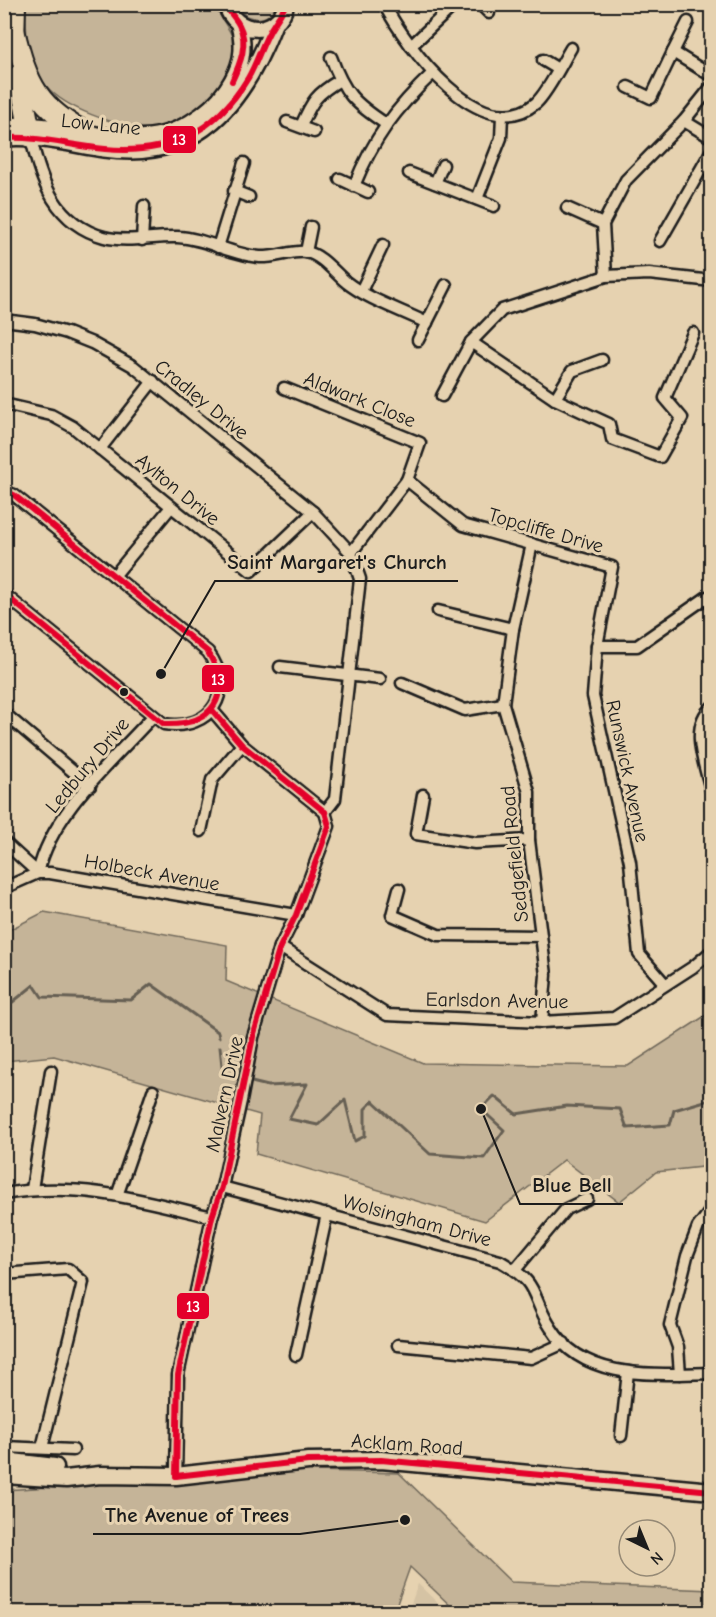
<svg xmlns="http://www.w3.org/2000/svg" width="716" height="1617" viewBox="0 0 716 1617" font-family="'Comic Neue',sans-serif">
<style>
.built{fill:#d5c3a4}
.green{fill:#c5b498;stroke:#70685a;stroke-width:1.5}
.lines{fill:none;stroke-linecap:round;stroke-linejoin:round}
.stream{stroke:#665f53;stroke-width:3}
.street-casing{stroke:#1c1c1c;stroke-width:15}
.secondary-casing{stroke:#1c1c1c;stroke-width:20}
.primary-casing{stroke:#1c1c1c;stroke-width:21}
.highway-casing{stroke:#1c1c1c;stroke-width:24}
.street{stroke:#e6d2b0;stroke-width:10}
.secondary{stroke:#e6d2b0;stroke-width:15}
.primary{stroke:#e6d2b0;stroke-width:16}
.highway{stroke:#e6d2b0;stroke-width:20}
.bus-1-casing{stroke:#e6d2b0;stroke-width:10}
.bus-1{stroke:#e4002b;stroke-width:6}
.bus-dot{fill:#1c1c1c;stroke:#e6d2b0;stroke-width:2}
.labels{text-anchor:middle;stroke-width:6;stroke-linejoin:round;paint-order:stroke}
.street-label{font-size:20px;fill:#1c1c1c;stroke:#e6d2b0}
.leader{fill:none;stroke:#1c1c1c;stroke-width:2}
.callout-dot{fill:#1c1c1c;stroke:#e6d2b0;stroke-width:2}
.callout-label{font-size:21px;text-anchor:middle;font-weight:bold;fill:#1c1c1c;stroke:#e6d2b0;stroke-width:6;stroke-linejoin:round;paint-order:stroke}
.line-badge{stroke:#e6d2b0;stroke-width:2}
.badge-label{font-size:16px;text-anchor:middle;font-weight:bold;fill:#fff}
</style>
<rect width="100%" height="100%" fill="#e6d2b0"/>
<filter id="ink" filterUnits="userSpaceOnUse"><feTurbulence type="fractalNoise" baseFrequency=".0167" numOctaves="2"/><feDisplacementMap in="SourceGraphic" scale="12" xChannelSelector="R" yChannelSelector="G"/><feConvolveMatrix kernelMatrix="1 2 1 2 8 2 1 2 1" color-interpolation-filters="sRGB"/></filter>
<g filter="url(#ink)">
<polygon class="built" points="418,1584 447,1612 408,1612"/>
<g class="green">
<path d="M26,5H216C220,23 238,33 234,54C229,86 188,125 155,128C126,130 71,111 50,90C28,69 25,32 26,5Z"/>
<path d="M237,5V4L276,5C270,18 259,21 246,16Z"/>
<polygon points="44,912 227,945 226,981 423,1063 628,1066 711,1012 711,1166 656,1172 619,1202 564,1160 485,1221 256,1154 260,1115 54,1056 5,1061 5,932"/>
<polygon points="315,1469 315,1471 399,1473 511,1582 712,1590 711,1612 457,1612 410,1567 394,1612 5,1612 5,1490"/>
</g>
<g class="lines">
<g class="stream">
<polyline points="4,1009 34,985 42,997 131,1000 151,984 218,1032 219,1037"/>
<polyline points="220,1047 223,1075 268,1086 307,1084 289,1119 318,1125 345,1100 355,1141 365,1136 365,1109 373,1101 430,1154 484,1158 504,1130 481,1109 494,1096 516,1114 567,1106 620,1109 627,1128 670,1125 674,1110 712,1099"/>
</g>
<defs>
<g id="street">
<path d="M384,4C406,46 481,149 536,103C548,92 562,63 571,48"/>
<polyline points="480,4 489,13"/>
<polyline points="411,46 455,4"/>
<polyline points="673,52 688,22"/>
<path d="M331,57C344,93 354,103 386,124"/>
<polyline points="543,60 558,69"/>
<polyline points="628,87 651,98 673,52 712,76"/>
<polyline points="684,121 712,138"/>
<polyline points="287,122 314,132"/>
<path d="M301,126C312,101 316,94 340,80"/>
<path d="M31,137C40,181 56,224 104,237C128,243 153,236 177,237C206,238 231,255 260,257C274,258 294,250 306,252C322,255 334,272 346,282C369,300 401,310 427,323"/>
<polyline points="409,173 494,206"/>
<polyline points="340,179 368,192"/>
<polyline points="435,183 443,165"/>
<path d="M354,186C373,139 396,108 433,73"/>
<polyline points="234,191 249,197"/>
<polyline points="477,199 501,138 502,115"/>
<polyline points="567,208 603,224"/>
<polyline points="142,240 144,206"/>
<polyline points="660,241 712,150"/>
<polyline points="218,247 244,163"/>
<polyline points="306,252 311,227"/>
<polyline points="606,276 603,224 626,180 684,121 712,86"/>
<polyline points="361,291 383,245"/>
<polyline points="4,320 35,324 67,333 92,343 133,366 313,512 351,553 360,579 335,799 325,812"/>
<polyline points="418,340 446,285"/>
<polyline points="471,342 555,399 609,424 612,439 660,457 682,418 665,398 693,333"/>
<polyline points="284,388 420,443 407,480 351,553"/>
<polyline points="442,396 471,342 502,310 606,276 649,274 712,281"/>
<polyline points="555,399 572,371 602,360"/>
<polyline points="4,404 51,415 73,427 251,571 313,512"/>
<polyline points="100,449 153,381"/>
<polyline points="407,480 463,525 612,567 597,646"/>
<path d="M4,491L14,495L208,652C237,691 211,732 164,724L4,594"/>
<polyline points="532,544 513,629 503,704 529,792 529,840 546,975 542,1022"/>
<polyline points="114,576 171,507"/>
<polyline points="438,611 513,629"/>
<polyline points="280,667 380,679"/>
<polyline points="402,683 465,710 503,704"/>
<path d="M712,707C688,727 706,767 712,794"/>
<polyline points="212,710 242,745 325,812"/>
<polyline points="4,713 90,786"/>
<polyline points="423,795 416,834 475,843 529,840"/>
<polyline points="201,831 212,780 242,745"/>
<polyline points="4,842 38,873"/>
<path d="M38,873C52,811 112,762 153,716"/>
<polyline points="4,888 38,873 50,873 296,915"/>
<polyline points="399,889 392,915 438,935 540,936"/>
<polyline points="280,947 387,1015 542,1022 614,1018 693,967 712,951"/>
<polyline points="664,983 639,954 630,862 593,696 597,646 637,646 707,597"/>
<path d="M222,1187L500,1261C542,1285 529,1294 551,1328C584,1382 657,1374 712,1373"/>
<polyline points="32,1189 51,1071"/>
<polyline points="118,1193 153,1091"/>
<path d="M4,1194C77,1181 142,1200 212,1217"/>
<polyline points="515,1270 566,1209 587,1199"/>
<polyline points="4,1274 68,1269 83,1282 42,1448"/>
<polyline points="398,1345 531,1358 564,1343"/>
<polyline points="296,1355 327,1214"/>
<polyline points="680,1374 678,1347 670,1325 687,1256 698,1227 711,1210"/>
<polyline points="621,1436 628,1372"/>
<polyline points="4,1447 73,1450"/>
<polyline points="176,1476 178,1375 212,1217 222,1187 241,1101 253,1037 280,947 296,915 329,826 325,812"/>
</g>
<g id="secondary">
<path d="M226,4C234,36 279,37 286,4"/>
<path d="M4,126C67,119 130,159 190,123C205,114 217,104 227,89C241,68 246,50 239,25"/>
<path d="M4,138C38,135 71,144 104,149C197,163 244,103 274,24"/>
</g>
<g id="primary">
<polyline points="4,1461 55,1467"/>
<polyline points="4,1475 66,1479 100,1475 176,1476 308,1461 381,1460 712,1491"/>
</g>
<g id="highway">
<path d="M14,30C27,84 38,109 90,135"/>
<polyline points="14,43 15,4"/>
<polyline points="19,75 31,137"/>
</g>
</defs>
<use href="#street" class="street-casing"/>
<use href="#secondary" class="secondary-casing"/>
<use href="#primary" class="primary-casing"/>
<use href="#highway" class="highway-casing"/>
<use href="#street" class="street"/>
<use href="#secondary" class="secondary"/>
<use href="#primary" class="primary"/>
<use href="#highway" class="highway"/>
<defs>
<g id="bus-1">
<path d="M226,4C229,13 235,17 239,25C249,43 240,64 232,81"/>
<path d="M4,138C39,136 71,146 105,149C168,155 215,133 248,78C258,61 263,40 274,24C279,17 282,12 286,4"/>
<path d="M4,491L14,495L208,652C233,695 214,726 164,724L4,594"/>
<polyline points="212,710 242,745 325,812"/>
<polyline points="176,1476 178,1375 212,1217 222,1187 253,1037 280,947 296,915 329,826 325,812"/>
<polyline points="176,1476 308,1461 381,1460 712,1491"/>
</g>
</defs>
<use href="#bus-1" class="bus-1-casing"/>
<use href="#bus-1" class="bus-1"/>
</g>
</g>
<circle class="bus-dot" cx="124" cy="692" r="5"/>
<g class="labels">
<g class="street-label">
<text transform="translate(101 124) rotate(6)" y="7">Low Lane</text>
<text transform="translate(202 399) rotate(39)" y="7">Cradley Drive</text>
<text transform="translate(360 399) rotate(22)" y="7">Aldwark Close</text>
<text transform="translate(178 489) rotate(39)" y="7">Aylton Drive</text>
<text transform="translate(546 530) rotate(16)" y="7">Topcliffe Drive</text>
<text transform="translate(87 765) rotate(-50)" y="7">Ledbury Drive</text>
<text transform="translate(628 771) rotate(78)" y="7">Runswick Avenue</text>
<text transform="translate(514 854) rotate(-96)" y="7">Sedgefield Road</text>
<text transform="translate(152 872) rotate(10)" y="7">Holbeck Avenue</text>
<text transform="translate(497 1000) rotate(1)" y="7">Earlsdon Avenue</text>
<text transform="translate(224 1094) rotate(-78)" y="7">Malvern Drive</text>
<text transform="translate(417 1220) rotate(15)" y="7">Wolsingham Drive</text>
<text transform="translate(407 1444) rotate(4)" y="7">Acklam Road</text>
</g>
</g>
<path class="leader" d="M161 674L215 581H458M481 1109L520 1204H623M405 1520L300 1534H93"/>
<g class="callout-dot">
<circle cx="161" cy="674" r="6"/>
<circle cx="481" cy="1109" r="6"/>
<circle cx="405" cy="1520" r="6"/>
</g>
<g class="callout-label">
<text x="337" y="569">Saint Margaret's Church</text>
<text x="572" y="1192">Blue Bell</text>
<text x="197" y="1522">The Avenue of Trees</text>
</g>
<g class="line-badge">
<rect x="162" y="125" width="35" height="29" rx="6" fill="#e4002b"/>
<rect x="201" y="664" width="34" height="29" rx="6" fill="#e4002b"/>
<rect x="176" y="1292" width="34" height="28" rx="6" fill="#e4002b"/>
</g>
<g class="badge-label">
<text x="179" y="145">13</text>
<text x="218" y="685">13</text>
<text x="193" y="1312">13</text>
</g>
<rect width="716" height="1617" fill="none" stroke="#e6d2b0" stroke-width="24"/>
<rect x="12" y="12" width="692" height="1593" fill="none" stroke="#1c1c1c" stroke-width="2" filter="url(#ink)"/>
<g transform="translate(647 1548) rotate(137)"><circle r="28" fill="#e6d2b0" stroke="#958975" stroke-width="1.5"/>
<path d="M0-4.5L10 22L0 15L-10 22Z" fill="#1c1c1c"/>
<text y="-9" font-size="16" font-weight="bold" text-anchor="middle" fill="#1c1c1c">N</text>
</g>
</svg>
